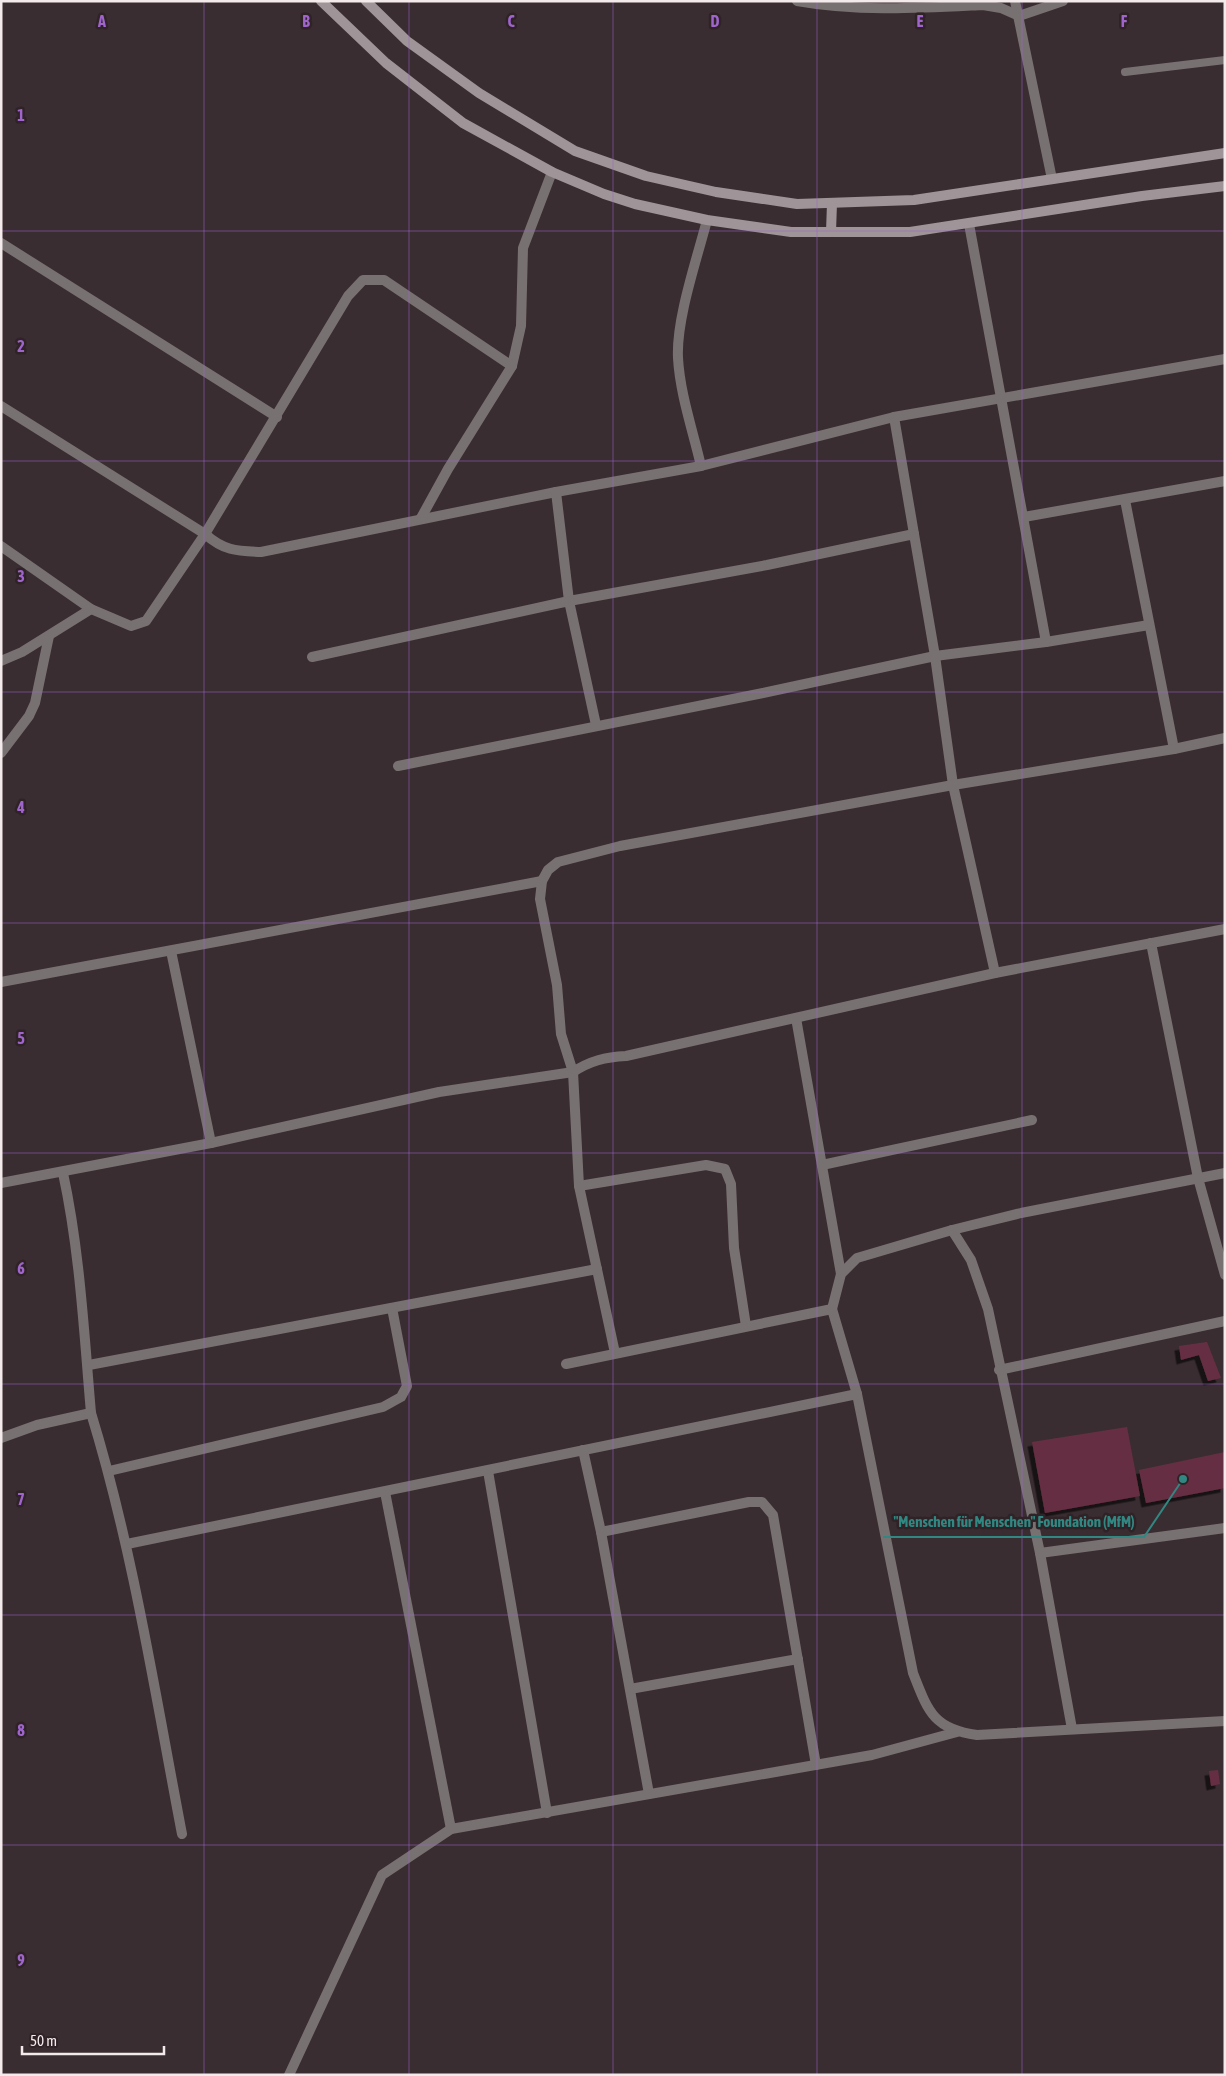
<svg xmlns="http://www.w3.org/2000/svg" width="1226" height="2076" viewBox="0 0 1226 2076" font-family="'Asap Condensed',sans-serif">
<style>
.building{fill:#662f42;filter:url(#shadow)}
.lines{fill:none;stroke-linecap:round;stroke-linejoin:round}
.lane{stroke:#787172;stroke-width:8}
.street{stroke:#787172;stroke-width:10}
.secondary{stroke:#9f9497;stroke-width:10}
.grid{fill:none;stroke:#9f65cc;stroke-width:1;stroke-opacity:0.55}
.grid-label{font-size:16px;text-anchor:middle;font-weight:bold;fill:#9f65cc;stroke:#302327;stroke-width:5;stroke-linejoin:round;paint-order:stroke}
.leader{fill:none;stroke:#318781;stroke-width:2}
.callout-dot{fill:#318781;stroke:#302327;stroke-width:2}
.callout-label{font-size:15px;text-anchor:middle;font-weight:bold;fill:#318781;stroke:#302327;stroke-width:5;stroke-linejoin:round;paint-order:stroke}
</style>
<defs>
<filter id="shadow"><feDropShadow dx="-4.5" dy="4.5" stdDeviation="0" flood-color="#0009"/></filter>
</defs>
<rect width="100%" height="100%" fill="#3a2d31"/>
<g class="building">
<polygon points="1207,1342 1221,1378 1208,1381 1199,1355 1181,1360 1179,1346"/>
<polygon points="1127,1427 1140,1496 1045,1513 1032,1442"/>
<polygon points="1225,1452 1225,1488 1146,1503 1139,1470"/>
<polygon points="1218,1770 1220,1784 1211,1786 1209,1771"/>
</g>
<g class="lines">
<polyline class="lane" points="1125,72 1225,60"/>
<g class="street">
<path d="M797,1C859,12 921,8 983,5L1001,8L1019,16L1063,1"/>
<polyline points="1015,1 1052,179"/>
<polyline points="1,243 277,417"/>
<path d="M1,406L205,534C224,551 237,551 261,552L556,492L701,466L894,417L1225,359"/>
<polyline points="894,417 914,534"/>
<path d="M701,466C693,431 680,394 678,358C676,319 697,259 707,220"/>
<polyline points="556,492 569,601 767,565 914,534 935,656 953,785 995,973"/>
<polyline points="1125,500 1174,749"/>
<polyline points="1024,517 1225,481"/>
<polyline points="421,518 448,469 512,366 521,326 523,248 552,172"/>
<polyline points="1,546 91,609 131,626 146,621 205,534 348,296 363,280 384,280 512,366"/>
<polyline points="1046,642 1149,625"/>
<polyline points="312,657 569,601 596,725"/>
<polyline points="1,661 22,652 91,609"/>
<polyline points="1,753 29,716 35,703 49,636"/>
<polyline points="398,766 763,693 935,656 1046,642 969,224"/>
<polyline points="1151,943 1198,1178 1225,1275"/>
<polyline points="171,951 211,1143"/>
<polyline points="1,982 542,881"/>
<polyline points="796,1018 841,1274"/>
<polyline points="822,1165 1032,1120"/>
<path d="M1,1183L211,1143L439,1092L573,1072C590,1061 605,1057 626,1056L995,973L1225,929"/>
<polyline points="579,1186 706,1165 725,1169 731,1184 734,1248 746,1326"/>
<polyline points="952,1230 971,1260 988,1309 1040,1553 1072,1729"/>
<path d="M832,1309L857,1394L913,1673C928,1711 933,1729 977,1735L1225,1721"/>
<polyline points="615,1353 579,1186 573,1072 561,1034 557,985 540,899 542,881 548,870 558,862 620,846 953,785 1174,749 1225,738"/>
<polyline points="566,1364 832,1309 841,1274 857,1258 952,1230 1021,1213 1225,1173"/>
<polyline points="89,1365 597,1269"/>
<polyline points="999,1370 1225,1321"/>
<path d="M91,1413C133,1550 155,1693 182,1834"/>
<path d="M1,1438L37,1425L91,1413C84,1333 80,1252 63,1173"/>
<polyline points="583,1450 601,1532 649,1794"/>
<polyline points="109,1471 383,1407 401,1397 407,1386 392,1308"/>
<polyline points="488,1471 547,1813"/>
<polyline points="385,1492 451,1829"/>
<polyline points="601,1532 749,1502 762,1502 773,1515 816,1765"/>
<polyline points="127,1544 857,1394"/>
<polyline points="1040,1553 1225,1528"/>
<polyline points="630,1689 798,1659"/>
<polyline points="289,2075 382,1875 451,1829 872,1755 957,1732"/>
</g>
<g class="secondary">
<polyline points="321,1 386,63 463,123 552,172 604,194 635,204 707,220 791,232 910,232 1142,196 1225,186"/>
<polyline points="366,1 407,41 479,93 575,151 646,176 716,192 797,204 914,200 1225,153"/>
<polyline points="831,232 832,203"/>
</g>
</g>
<path class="grid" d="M204,1V2075M409,1V2075M613,1V2075M817,1V2075M1022,1V2075M1,231H1225M1,461H1225M1,692H1225M1,923H1225M1,1153H1225M1,1384H1225M1,1615H1225M1,1845H1225"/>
<g class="grid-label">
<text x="102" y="27">A</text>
<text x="306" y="27">B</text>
<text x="511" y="27">C</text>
<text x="715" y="27">D</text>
<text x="920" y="27">E</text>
<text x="1124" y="27">F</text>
<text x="21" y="121">1</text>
<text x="21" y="352">2</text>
<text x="21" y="582">3</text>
<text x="21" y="813">4</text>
<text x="21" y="1044">5</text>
<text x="21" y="1274">6</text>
<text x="21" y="1505">7</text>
<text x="21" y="1736">8</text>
<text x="21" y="1966">9</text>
</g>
<path class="leader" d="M1183 1479L1144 1537H883"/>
<circle class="callout-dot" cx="1183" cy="1479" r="5"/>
<g class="callout-label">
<text x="1014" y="1527">"Menschen für Menschen" Foundation (MfM)</text>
</g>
<rect width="1226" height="2076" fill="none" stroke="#f3eaec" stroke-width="5"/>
<path d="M22 2046v8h142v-8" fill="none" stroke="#f3eaec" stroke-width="2.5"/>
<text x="30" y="2046" font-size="15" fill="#f3eaec" stroke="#302327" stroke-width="4" paint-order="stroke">50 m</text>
</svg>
